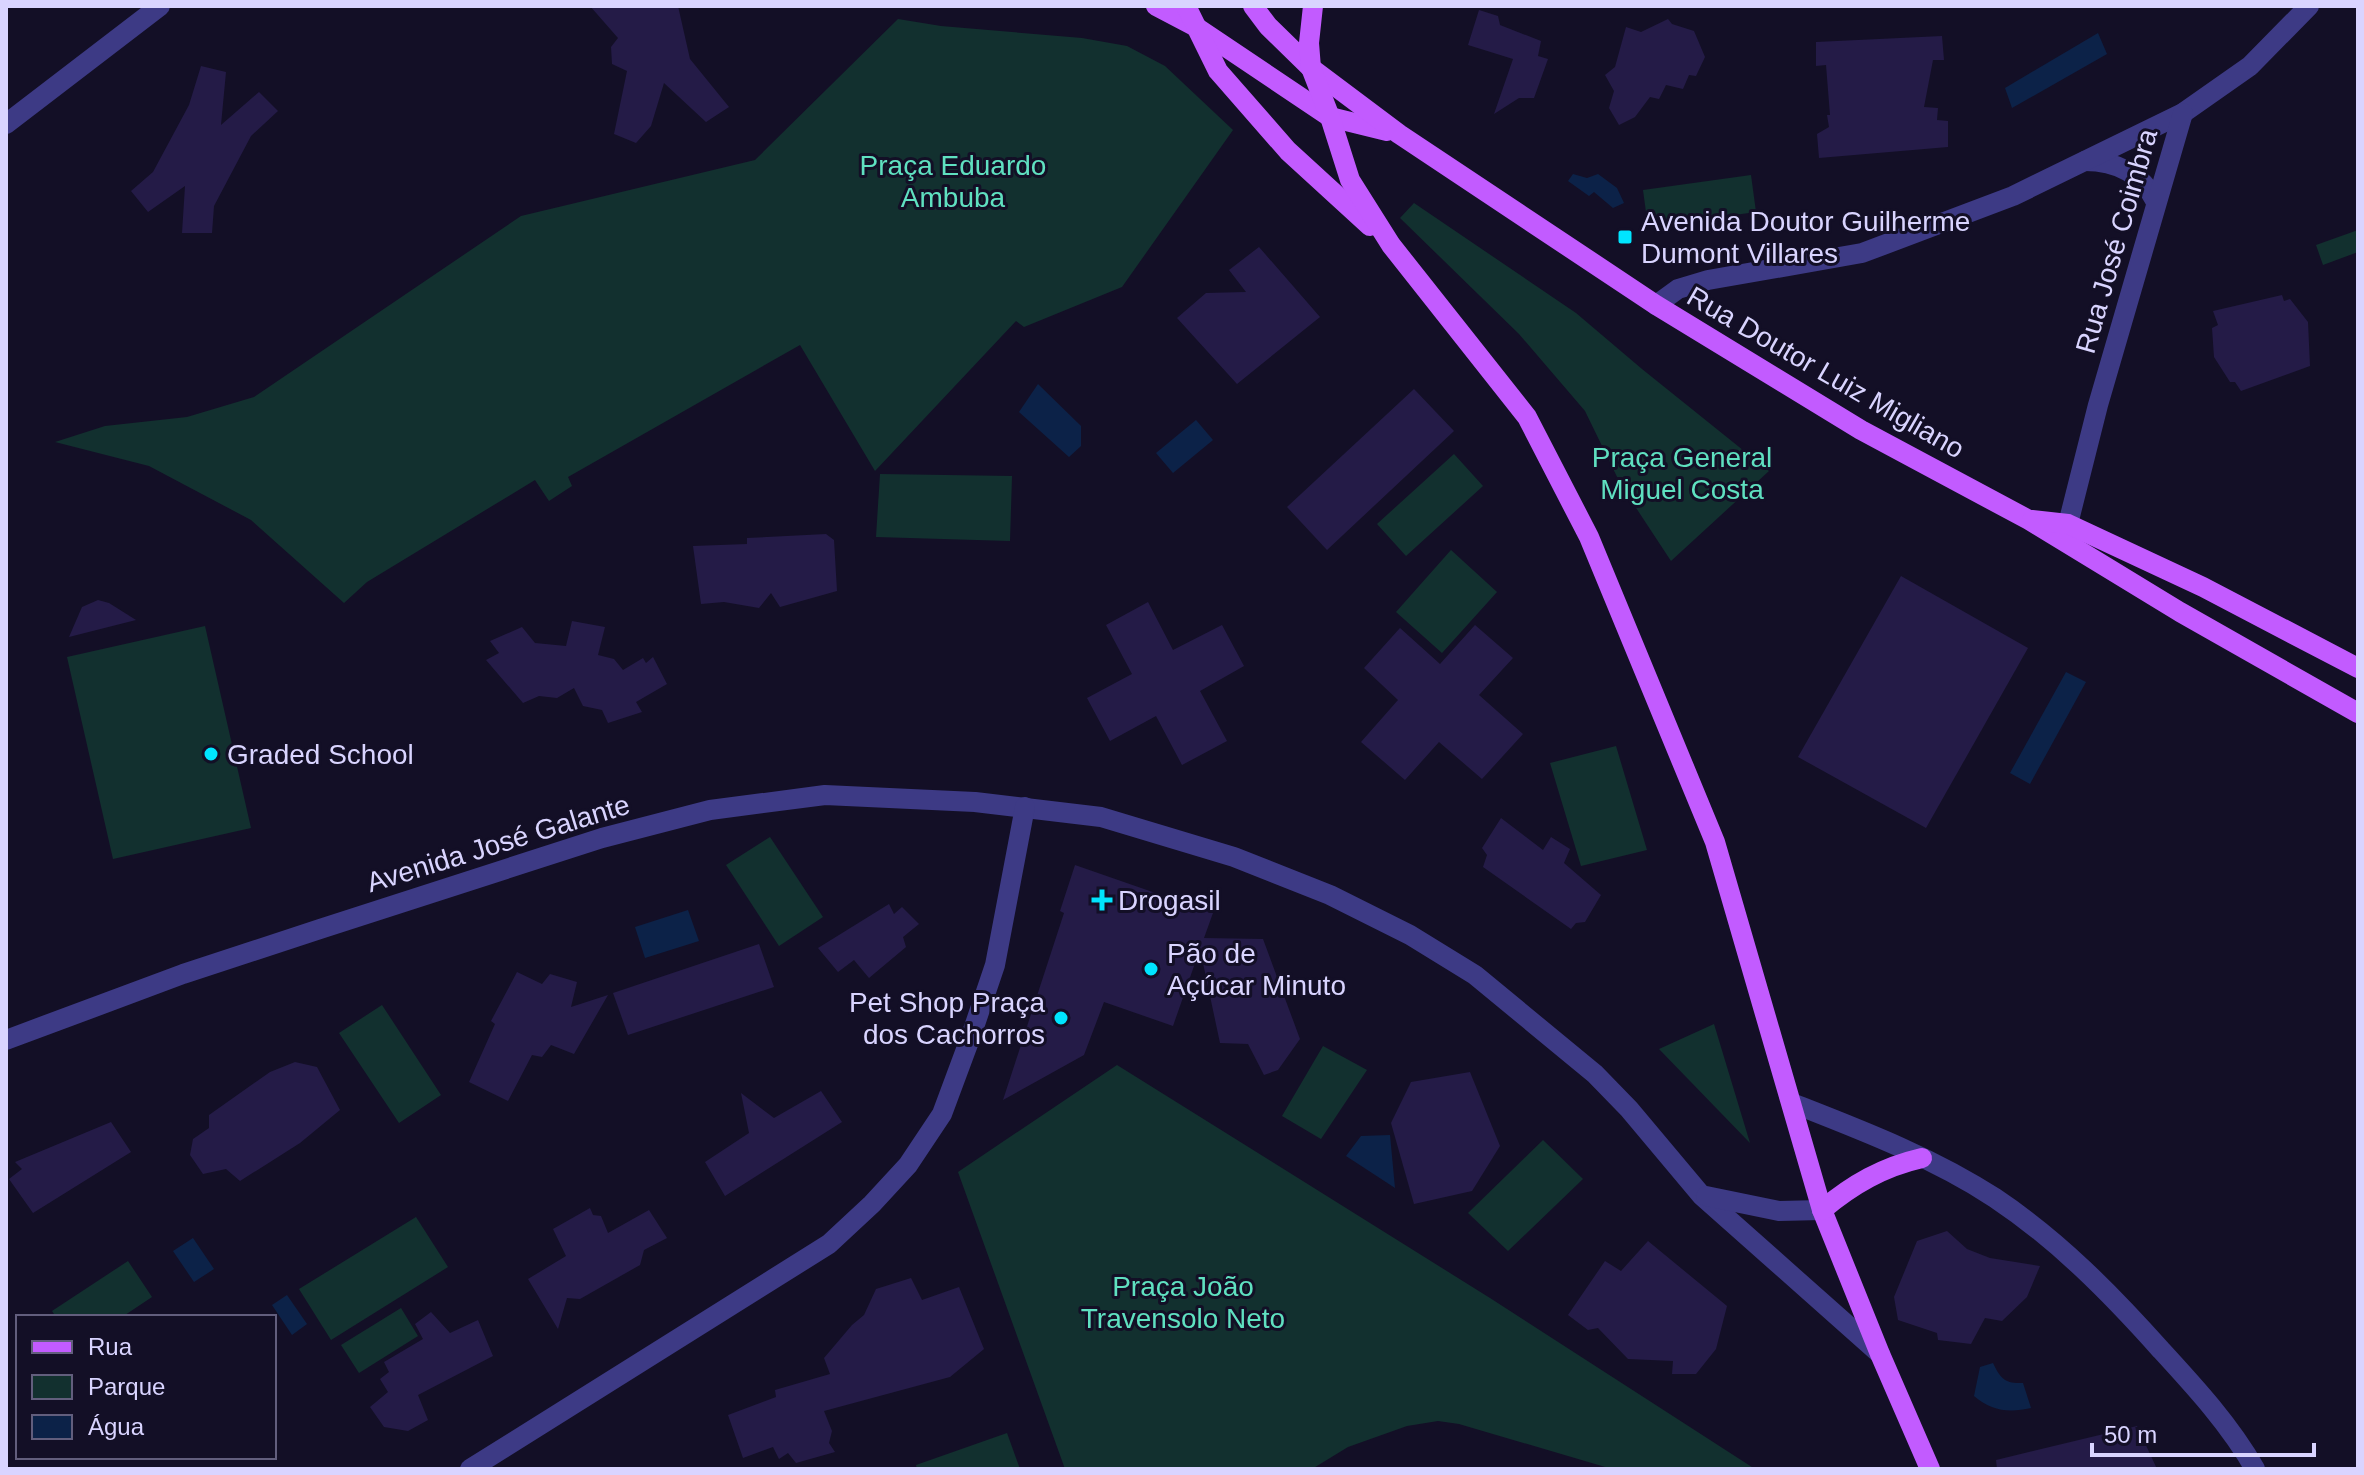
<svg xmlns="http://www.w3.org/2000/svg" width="2364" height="1475" viewBox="0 0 2364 1475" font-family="Arial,sans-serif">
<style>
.green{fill:#12302f}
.water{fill:#0c2248}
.building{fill:#241b47}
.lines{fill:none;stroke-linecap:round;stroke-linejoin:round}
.minor{stroke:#3d3a85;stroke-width:20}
.major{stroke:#c25bff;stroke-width:20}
.poi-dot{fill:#00e5ff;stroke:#130f26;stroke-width:3}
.labels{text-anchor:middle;stroke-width:6;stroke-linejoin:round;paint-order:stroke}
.park-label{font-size:28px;fill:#5fe0c0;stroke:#130f26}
.poi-label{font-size:28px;fill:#d9d4ff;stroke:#130f26;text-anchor:start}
.street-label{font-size:28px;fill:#d9d4ff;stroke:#130f26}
</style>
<rect width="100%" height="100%" fill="#130f26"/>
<g class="green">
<polygon points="898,19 941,26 1082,38 1127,46 1165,66 1233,130 1122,287 1024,327 1016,321 875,471 800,345 568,477 572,486 549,501 535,480 367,582 344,603 251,520 149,466 55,442 105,426 187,417 254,397 521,216 755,160"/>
<polygon points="1751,175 1756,212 1648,227 1643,190"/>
<polygon points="1414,203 1576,313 1642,369 1769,471 1671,561 1621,485 1585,411 1519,334 1400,218"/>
<polygon points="2358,230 2358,252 2323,265 2316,245"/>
<polygon points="1454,454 1483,486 1406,556 1377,524"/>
<polygon points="880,474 1012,476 1010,541 876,537"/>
<polygon points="1451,550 1497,592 1442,653 1396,612"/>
<polygon points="205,626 251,828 113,859 67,657"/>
<polygon points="1616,746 1647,850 1581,866 1550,763"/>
<polygon points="770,837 823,917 779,946 726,865"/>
<polygon points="382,1005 441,1095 399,1123 339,1033"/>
<polygon points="1714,1024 1750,1143 1659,1049"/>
<polygon points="1323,1046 1367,1070 1321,1139 1282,1116"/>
<polygon points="1117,1065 1490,1298 1755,1469 1612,1469 1459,1424 1438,1421 1407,1426 1348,1447 1312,1469 1065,1469 958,1172"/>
<polygon points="1543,1140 1583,1179 1508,1251 1468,1213"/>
<polygon points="416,1217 448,1267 331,1340 299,1289"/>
<polygon points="128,1261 152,1297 122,1317 56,1317 52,1311"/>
<polygon points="401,1308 418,1336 359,1373 341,1345"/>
<polygon points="1007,1433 1020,1469 917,1469 916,1465"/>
</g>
<g class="water">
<polygon points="2098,33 2107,54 2012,108 2005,88"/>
<polygon points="1573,174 1587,178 1598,174 1617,188 1624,203 1613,208 1594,192 1589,196 1568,181"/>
<polygon points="1038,384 1081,426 1081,446 1069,457 1019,412"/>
<polygon points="1196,420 1213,440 1173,473 1156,453"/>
<polygon points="2066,672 2086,682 2030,784 2010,773"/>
<polygon points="688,910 699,941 645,958 635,927"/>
<polygon points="1390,1135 1395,1188 1346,1156 1361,1136"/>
<polygon points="193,1238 214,1269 194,1282 173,1251"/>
<polygon points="287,1295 307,1324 292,1335 272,1305"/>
<path d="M1993,1363C2000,1378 2005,1384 2023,1383L2031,1408C2009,1413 1991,1411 1974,1396L1980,1367Z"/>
</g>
<g class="building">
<polygon points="590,6 678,6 690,59 729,107 706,122 664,83 651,126 636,143 614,134 627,71 612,64 611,47 618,38"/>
<polygon points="1479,10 1498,16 1500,25 1541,41 1538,56 1548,59 1534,98 1519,98 1494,114 1513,59 1468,45"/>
<polygon points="1668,19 1672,24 1694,31 1705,57 1696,76 1689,75 1683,89 1666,85 1659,99 1650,97 1635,117 1619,125 1609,108 1614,91 1605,75 1615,67 1626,27 1641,32"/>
<polygon points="1942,36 1944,60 1933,60 1924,107 1938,108 1937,120 1948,121 1948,147 1819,158 1817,134 1829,127 1827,115 1830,115 1826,65 1816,66 1816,42"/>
<polygon points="201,66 226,72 221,125 259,92 278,111 251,136 214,206 212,233 182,233 185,186 148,212 131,191 153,172 189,105"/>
<polygon points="1259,247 1320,317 1237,384 1177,318 1206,293 1246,292 1229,270"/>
<polygon points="2282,295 2284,301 2290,299 2308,322 2310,366 2241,391 2235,382 2230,382 2214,357 2212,328 2218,325 2213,311"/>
<polygon points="1414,389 1454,431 1327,550 1287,507"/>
<polygon points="826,534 834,540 837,591 780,607 771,593 759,608 724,602 701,604 693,546 747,544 747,538"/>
<polygon points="1901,576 2028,648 1926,828 1798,757"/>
<polygon points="98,600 109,603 136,620 69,637 82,607"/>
<polygon points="1148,602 1173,650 1222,625 1244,666 1200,691 1227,741 1182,765 1156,716 1110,741 1087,698 1132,674 1106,625"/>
<polygon points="572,621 605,627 598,655 614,659 623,670 643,658 646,663 653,657 667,684 636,702 642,712 608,723 602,710 583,706 574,688 557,698 539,696 523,703 486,660 499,653 490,641 522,627 535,643 566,646"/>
<polygon points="1475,625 1513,658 1479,695 1523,734 1482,779 1439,742 1405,780 1361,742 1398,700 1364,668 1400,628 1440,664"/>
<polygon points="1501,818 1543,850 1551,837 1570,849 1564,863 1601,895 1585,922 1576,923 1571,929 1483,867 1487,855 1482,848"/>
<polygon points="1075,865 1213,913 1204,938 1263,939 1300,1039 1278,1070 1264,1075 1248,1044 1220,1043 1200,949 1173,1026 1104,1002 1084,1055 1003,1100 1064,913 1060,911"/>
<polygon points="889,904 894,914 902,907 919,924 903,937 906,947 869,978 854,960 838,972 818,948"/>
<polygon points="759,944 774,987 628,1035 613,993"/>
<polygon points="517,972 542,984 550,974 577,982 571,1007 608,995 574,1054 551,1045 542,1057 532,1055 508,1101 469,1082 495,1024 491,1021"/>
<polygon points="295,1062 317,1067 340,1110 300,1143 240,1181 226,1169 203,1174 190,1155 193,1139 209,1128 209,1115 270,1072"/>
<polygon points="1470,1072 1500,1146 1472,1191 1414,1204 1391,1123 1411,1082"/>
<polygon points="821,1091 842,1122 725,1196 705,1162 749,1133 741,1093 774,1118"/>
<polygon points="111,1122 131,1152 33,1213 9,1179 22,1169 15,1162"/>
<polygon points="590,1208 593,1215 601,1216 608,1233 649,1210 667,1238 644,1250 640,1265 580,1299 567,1298 558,1329 528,1279 566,1256 553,1229"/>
<polygon points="1947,1231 1967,1249 1990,1258 2040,1266 2027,1297 2002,1321 1985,1318 1971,1344 1938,1340 1937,1333 1898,1320 1894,1297 1917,1241"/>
<polygon points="1648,1241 1727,1306 1716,1349 1696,1374 1672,1374 1673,1361 1628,1359 1598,1328 1588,1330 1568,1315 1605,1261 1621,1271"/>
<polygon points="911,1278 922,1300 959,1287 984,1349 950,1377 824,1411 832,1431 829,1443 835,1452 796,1463 788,1453 779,1459 773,1447 743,1458 728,1415 776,1397 775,1390 830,1374 824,1358 852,1325 864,1315 876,1289"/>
<polygon points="431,1312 450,1333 478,1320 493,1356 418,1395 428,1420 408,1431 384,1427 370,1407 388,1392 380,1379 389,1372 384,1362 423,1339 415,1324"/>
<polygon points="2137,1426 2157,1469 1997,1469 1996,1460"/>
</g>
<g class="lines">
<g class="minor">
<polyline points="6,124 160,6"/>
<path d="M2085,161C2117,161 2142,174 2156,202"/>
<polyline points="1656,305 1678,289 1708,280 1862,253 2013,196 2183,113 2250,66 2309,6"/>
<polyline points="2054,533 2068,524 2098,405 2183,113"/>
<polyline points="6,1040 183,974 320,929 602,838 710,810 825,795 975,802 1101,817 1234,857 1330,895 1410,935 1475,975 1595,1074 1629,1109 1702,1196 1880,1354"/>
<path d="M1792,1103C1861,1130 1932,1157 1995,1198C2058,1240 2111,1294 2161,1350C2195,1387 2230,1425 2255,1469"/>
<polyline points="1706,1196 1779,1211 1822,1210"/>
<polyline points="470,1469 829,1244 872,1204 908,1165 942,1114 971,1036 995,965 1025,807"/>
</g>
<g class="major">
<polyline points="1156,6 1196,27 1330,117 1387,131"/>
<polyline points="1186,6 1218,71 1288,151 1370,226"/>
<polyline points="1253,6 1268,26 1311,68 1399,134 1656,305 1861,430 2029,520 2180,612 2358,713"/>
<polyline points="1313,6 1309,43 1311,68 1330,117 1350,180 1391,245 1527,417 1589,537 1715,842 1822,1210 1880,1354 1930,1469"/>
<polyline points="2032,520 2068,524 2203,587 2358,668"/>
<path d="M1822,1210C1853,1184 1883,1167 1922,1158"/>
</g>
</g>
<g class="poi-dot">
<rect x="1617" y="229" width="16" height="16" rx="4"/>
<circle cx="211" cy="754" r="8"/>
<path d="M1098 888h8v8h8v8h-8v8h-8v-8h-8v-8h8z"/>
<circle cx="1151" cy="969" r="8"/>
<circle cx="1061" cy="1018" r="8"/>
</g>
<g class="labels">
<g class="park-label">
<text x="953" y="175">Praça Eduardo<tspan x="953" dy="32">Ambuba</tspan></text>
<text x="1682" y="467">Praça General<tspan x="1682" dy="32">Miguel Costa</tspan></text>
<text x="1183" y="1296">Praça João<tspan x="1183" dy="32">Travensolo Neto</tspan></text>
</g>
<g class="poi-label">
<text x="1641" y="231">Avenida Doutor Guilherme<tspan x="1641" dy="32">Dumont Villares</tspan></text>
<text x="227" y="764">Graded School</text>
<text x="1118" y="910">Drogasil</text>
<text x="1167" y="963">Pão de<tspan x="1167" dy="32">Açúcar Minuto</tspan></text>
<text x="1045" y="1012" text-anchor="end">Pet Shop Praça<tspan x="1045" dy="32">dos Cachorros</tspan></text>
</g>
<g class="street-label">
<text transform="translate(2116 241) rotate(-74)" y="10">Rua José Coimbra</text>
<text transform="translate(1826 372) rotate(30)" y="10">Rua Doutor Luiz Migliano</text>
<text transform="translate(498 843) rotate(-17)" y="10">Avenida José Galante</text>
</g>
</g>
<rect width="2364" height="1475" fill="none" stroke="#d9d4ff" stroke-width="16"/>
<rect x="16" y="1315" width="260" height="144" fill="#130f26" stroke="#625e7d" stroke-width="2"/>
<rect x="32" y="1341" width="40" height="12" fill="#c25bff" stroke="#625e7d" stroke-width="2"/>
<text x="88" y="1355" font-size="24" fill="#d9d4ff">Rua</text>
<rect x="32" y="1375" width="40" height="24" fill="#12302f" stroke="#625e7d" stroke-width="2"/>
<text x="88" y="1395" font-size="24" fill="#d9d4ff">Parque</text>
<rect x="32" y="1415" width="40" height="24" fill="#0c2248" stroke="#625e7d" stroke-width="2"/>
<text x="88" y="1435" font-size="24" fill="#d9d4ff">Água</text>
<path d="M2092 1443v12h222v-12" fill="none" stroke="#d9d4ff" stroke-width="4"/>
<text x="2104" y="1443" font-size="24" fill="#d9d4ff" stroke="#130f26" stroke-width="6" paint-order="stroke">50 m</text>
</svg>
